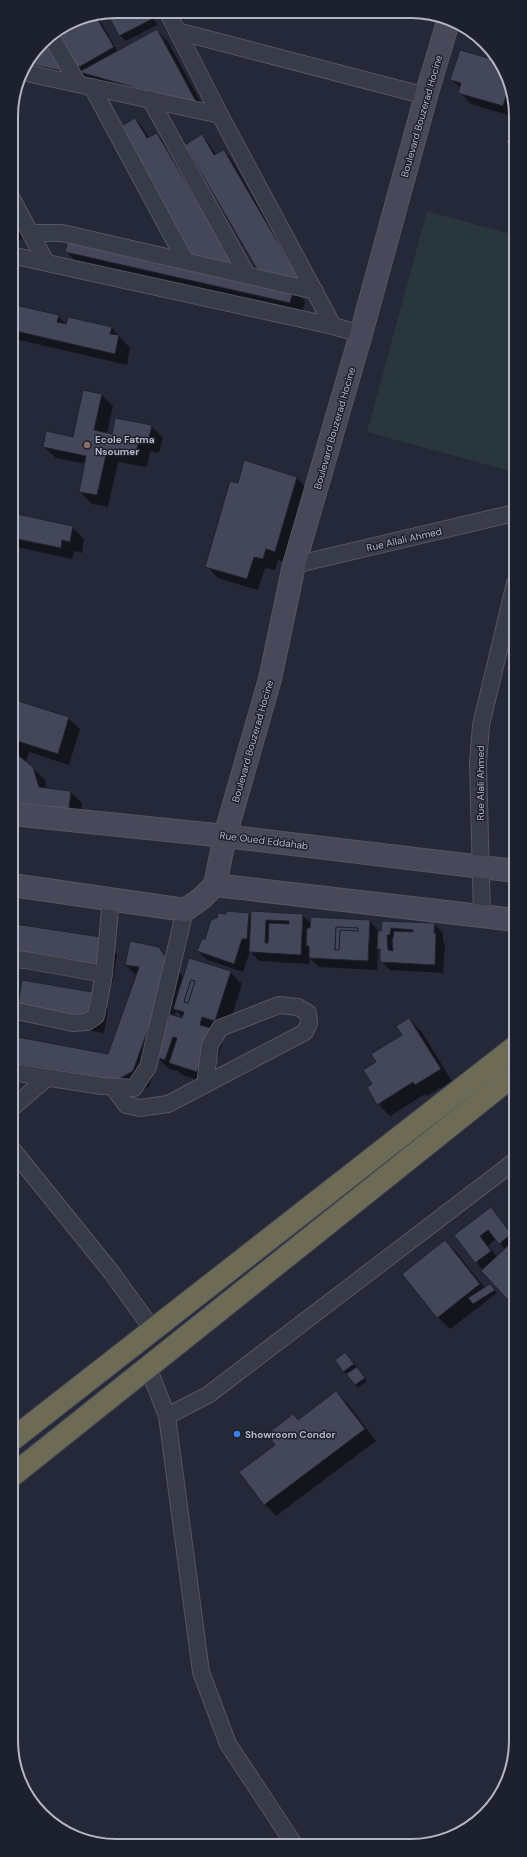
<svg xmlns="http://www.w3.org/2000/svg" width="527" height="1857" viewBox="0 0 527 1857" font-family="'DM Sans',sans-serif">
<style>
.green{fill:#29363c}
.shadow{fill:#0007;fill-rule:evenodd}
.building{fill:#444759;stroke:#1f222f;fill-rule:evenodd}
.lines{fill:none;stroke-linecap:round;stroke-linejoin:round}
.street-casing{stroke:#535663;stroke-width:18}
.secondary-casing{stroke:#535663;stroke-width:24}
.highway-casing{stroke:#404350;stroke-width:24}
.street{stroke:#383b48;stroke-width:16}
.secondary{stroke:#47495b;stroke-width:22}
.highway{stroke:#6d6a56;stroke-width:22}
.education-dot{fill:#8d6e63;stroke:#1d202d;stroke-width:1.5}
.shop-dot{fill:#3f7fe0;stroke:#1d202d;stroke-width:1.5}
.labels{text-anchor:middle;stroke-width:3;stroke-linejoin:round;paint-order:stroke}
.street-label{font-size:10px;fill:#b3b6c4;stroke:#1d202d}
.poi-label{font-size:10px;font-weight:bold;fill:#b3b6c4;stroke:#1d202d;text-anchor:start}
.rim{fill:none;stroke:#b3b6c4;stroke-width:2}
</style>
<rect width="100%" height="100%" fill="#252838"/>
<polygon class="green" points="427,211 514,235 514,472 367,432"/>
<g class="shadow">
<polygon points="116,11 149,11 157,25 126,41 120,35 108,13"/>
<polygon points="97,15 118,52 157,30 168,42 208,115 92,84 82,74 80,75 54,34 76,19"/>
<polygon points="48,38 73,78 24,68 42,42"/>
<polygon points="496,61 514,96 514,117 471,104 460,92 461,89 451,79"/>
<polygon points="135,119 141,125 149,138 157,134 163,140 241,275 198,260 191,253"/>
<polygon points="513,122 514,123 514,150 507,143"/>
<polygon points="202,136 208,142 216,155 224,151 230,157 308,292 258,270"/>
<polygon points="11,201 30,234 16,242 11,237"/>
<polygon points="67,252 293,289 305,301 302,314 78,264"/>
<polygon points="11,305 58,316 67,325 68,318 112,328 130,348 127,365 11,338"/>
<polygon points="101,394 113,406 107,434 113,435 151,426 163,438 159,453 150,451 147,467 118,462 108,507 92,504 80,492 86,464 56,458 44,447 74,438"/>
<polygon points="296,477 308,489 287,563 278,560 275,570 265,568 258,590 218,578 207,566 239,484"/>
<polygon points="12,514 72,527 84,539 82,553 74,551 72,559 12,546"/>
<polygon points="12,700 68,718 80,729 69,765 29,752 26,762 45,780 47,789 70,792 82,803 79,827 12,805"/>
<polygon points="248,914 252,917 302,915 312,924 370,921 379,932 382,932 383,922 434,924 443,933 443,942 445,944 443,973 390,970 381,961 381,952 378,948 377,970 319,967 310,958 309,964 259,961 250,951 243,972 207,960 198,951 205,940"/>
<polygon points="100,938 117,954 113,981 28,968"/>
<path d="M158,948L175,965L184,979L230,972L242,984L227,1032L213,1031L223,1041L209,1083L182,1075L177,1070V1071L169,1069L159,1059L149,1087L133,1095L12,1076V1037L109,1055L137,976L126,965ZM176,1011L183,1017L182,1019L174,1016Z"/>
<polygon points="92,992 108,1009 104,1033 35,1022"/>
<polygon points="409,1019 421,1031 452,1081 427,1096 425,1094 390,1116 378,1104 373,1085 377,1062 403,1035"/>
<path d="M490,1208L515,1238V1306L482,1271L483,1270L455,1236ZM496,1239L505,1249L497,1257L488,1246Z"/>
<polygon points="445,1241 457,1253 485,1288 490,1285 497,1293 450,1329 438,1317"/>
<polygon points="348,1356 367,1381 358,1388 344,1371"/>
<polygon points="336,1393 348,1404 376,1441 276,1516 265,1504 276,1445 293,1415 299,1421"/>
</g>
<g class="building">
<polygon points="116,11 147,11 152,19 119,36 107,13"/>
<polygon points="95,15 114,47 74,70 53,34 76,19"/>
<polygon points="157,29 198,105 79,72"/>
<polygon points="47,38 68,72 27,64 42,42"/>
<polygon points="460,50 495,60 509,86 503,106 458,93 461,83 450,80"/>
<polygon points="135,118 147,138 157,133 237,270 191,254 118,128"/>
<polygon points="513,121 514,122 514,146 506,143"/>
<polygon points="202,134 214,155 224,150 304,287 258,271 185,145"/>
<polygon points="69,237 294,288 290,303 65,252"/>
<polygon points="11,304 59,315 57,322 66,324 68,317 112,327 110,334 119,335 115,354 11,330"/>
<polygon points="83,390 102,394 94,430 112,434 115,418 152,425 148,442 139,440 135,456 107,451 97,495 79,492 86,456 43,447 46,431 73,437"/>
<polygon points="244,460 297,477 275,552 266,549 263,559 254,557 247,579 205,567 230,481 238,483"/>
<polygon points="12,513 73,526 70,542 62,540 61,548 12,538"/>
<polygon points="12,699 69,717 58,754 17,741 14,752 33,767 39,787 71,791 68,816 12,807"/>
<polygon points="226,911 249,913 247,939 242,939 234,964 197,951 202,939 205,939 211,920 217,918 218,913 226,914"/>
<path d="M251,911L303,914L301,955L249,952ZM266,920L289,921V924L269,923L268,943H265Z"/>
<path d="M311,917L370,920L368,961L309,958V946H306L307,928H310ZM336,927L358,928V931L340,930L339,950H335Z"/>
<path d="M382,921L435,923L434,933L436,934L435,965L380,962V949H377L378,931H381ZM391,928L413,930V932L394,931L393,938H392L393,951L388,950L387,935H390Z"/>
<polygon points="15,924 101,937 97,965 12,953"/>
<polygon points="336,927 358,928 358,931 340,930 339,950 335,950"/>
<polygon points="130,941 159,947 171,966 133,1071 117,1080 12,1063 12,1036 108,1054 139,967 125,965"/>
<path d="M189,958L231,971L215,1021L202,1017L200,1025L211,1028L197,1072L169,1063L177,1038L173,1037L165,1060L156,1057L170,1014L182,1018L184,1012L173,1009ZM191,980L195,981L188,1003L184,1002Z"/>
<polygon points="22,980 92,992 88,1018 18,1006"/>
<polygon points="191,980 195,981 188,1003 184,1002"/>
<polygon points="409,1018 441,1069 415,1085 413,1082 377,1105 367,1087 372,1084 363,1070 376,1062 371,1054 402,1035 396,1026"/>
<polygon points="491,1207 511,1234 499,1244 488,1230 480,1236 491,1251 475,1263 454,1235"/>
<polygon points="515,1239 515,1299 511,1303 481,1271"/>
<polygon points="445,1240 480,1284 437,1318 402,1274"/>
<polygon points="490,1284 495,1290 473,1304 468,1298"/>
<polygon points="345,1352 354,1364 343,1372 335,1360"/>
<polygon points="357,1367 365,1378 355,1385 346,1374"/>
<polygon points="336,1391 365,1429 264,1505 239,1472 275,1445 267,1434 293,1414 298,1420"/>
</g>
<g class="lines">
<defs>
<g id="street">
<polyline points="167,11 220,115 333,326 361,334"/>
<polyline points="177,31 426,96"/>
<polyline points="51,36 78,84"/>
<polyline points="22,72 220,115"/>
<polyline points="92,87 185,260"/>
<polyline points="150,99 247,275"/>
<polyline points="11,197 46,262"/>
<polyline points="30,233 62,233 315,291"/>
<polyline points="11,255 333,326"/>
<polyline points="294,565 514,513"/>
<polyline points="482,915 478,763 481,725 515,583"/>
<polyline points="12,959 25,960 104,974"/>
<polyline points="12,1010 73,1023 87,1022 96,1016 104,974 111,899"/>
<polyline points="12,1072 102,1086 134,1088 148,1067 185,910"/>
<polyline points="113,1087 126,1105 140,1108 168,1104 305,1032 309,1023 308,1013 298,1007 279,1005 220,1028 210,1045 205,1085"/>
<polyline points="12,1108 47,1078"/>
<polyline points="12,1149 112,1273 153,1330"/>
<polyline points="148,1367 167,1416 201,1672 228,1744 294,1844"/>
<polyline points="167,1416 208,1395 515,1161"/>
</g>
<g id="secondary">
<polyline points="12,814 225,836 515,871"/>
<polyline points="12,885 185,910 202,898 215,885 515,920"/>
<polyline points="215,885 225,836 270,679 294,565 361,334 426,96 448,22"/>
</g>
<g id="highway">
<polyline points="13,1439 515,1047"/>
<polyline points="13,1475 515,1074"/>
</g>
</defs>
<use href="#street" class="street-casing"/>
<use href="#secondary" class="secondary-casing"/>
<use href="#highway" class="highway-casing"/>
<use href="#street" class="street"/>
<use href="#secondary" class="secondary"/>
<use href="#highway" class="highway"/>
</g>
<circle class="education-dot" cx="87" cy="445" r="4"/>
<circle class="shop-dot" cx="237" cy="1434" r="4"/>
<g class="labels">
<g class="street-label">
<text transform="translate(421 116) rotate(-74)" y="4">Boulevard Bouzerad Hocine</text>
<text transform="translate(334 428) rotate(-74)" y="4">Boulevard Bouzerad Hocine</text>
<text transform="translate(404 539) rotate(-13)" y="4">Rue Allali Ahmed</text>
<text transform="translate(252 741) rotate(-74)" y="4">Boulevard Bouzerad Hocine</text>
<text transform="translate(480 783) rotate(-90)" y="4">Rue Alali Ahmed</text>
<text transform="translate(264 840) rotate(7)" y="4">Rue Oued Eddahab</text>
</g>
<g class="poi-label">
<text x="95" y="443">Ecole Fatma<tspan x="95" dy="12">Nsoumer</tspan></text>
<text x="245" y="1438">Showroom Condor</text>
</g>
</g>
<path d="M0 0H527V1857H0ZM116 18H411A98 98 0 0 1 509 116V1741A98 98 0 0 1 411 1839H116A98 98 0 0 1 18 1741V116A98 98 0 0 1 116 18Z" fill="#1d202d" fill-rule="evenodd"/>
<path class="rim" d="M116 18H411A98 98 0 0 1 509 116V1741A98 98 0 0 1 411 1839H116A98 98 0 0 1 18 1741V116A98 98 0 0 1 116 18Z"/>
</svg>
